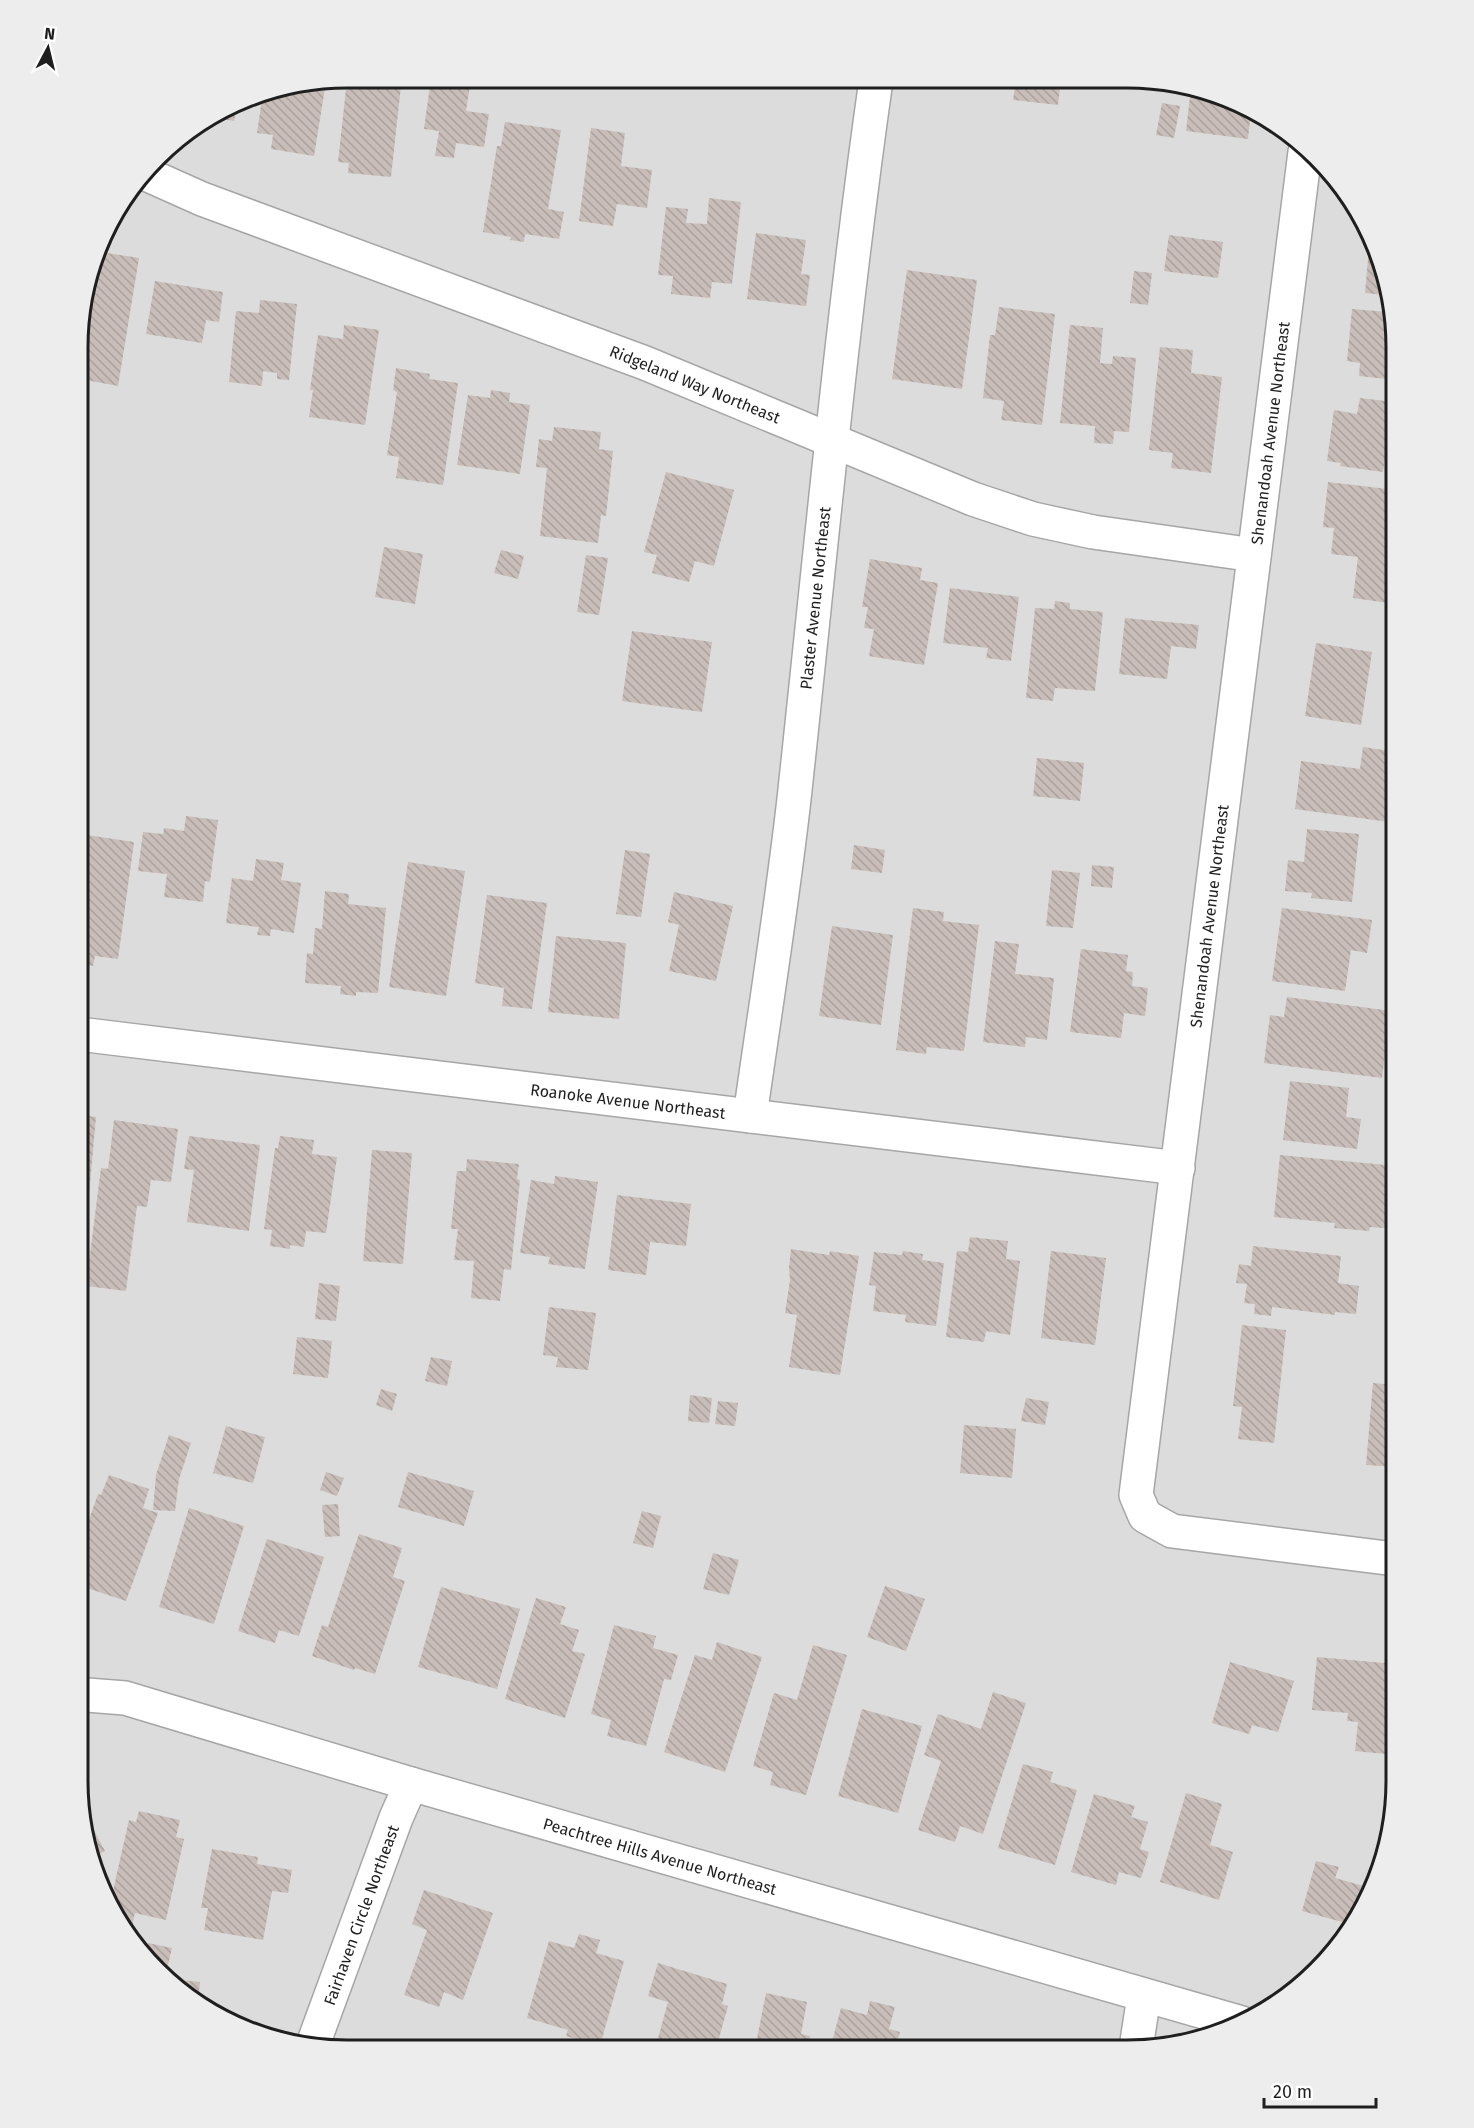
<svg xmlns="http://www.w3.org/2000/svg" width="1474" height="2128" viewBox="0 0 1474 2128" font-family="'Fira Sans',sans-serif">
<style>
.residential{fill:#dddcdc}
.building{fill:url(#building-back-hatch)}
.lines{fill:none;stroke-linecap:round;stroke-linejoin:round}
.minor-casing{stroke:#a6a6a6;stroke-width:36}
.minor{stroke:#fff;stroke-width:33}
.labels{text-anchor:middle;stroke-width:5;stroke-linejoin:round;paint-order:stroke}
.street-label{font-size:16px;fill:#1f1f1f;stroke:#fff}
.rim{fill:none;stroke:#1f1f1f;stroke-width:3}
</style>
<defs>
<pattern id="building-back-hatch" width="6" height="6" patternUnits="userSpaceOnUse" patternTransform="scale(1.5)"><rect width="6" height="6" fill="#c8bdb8"/><path d="M-1 5l2 2M0 0l6 6M5-1l2 2" fill="none" stroke="#aba29e"/></pattern>
</defs>
<rect width="100%" height="100%" fill="#f0ebe5"/>
<polygon class="residential" points="348,78 1162,80 1229,98 1290,134 1368,229 1396,348 1395,1798 1382,1867 1350,1930 1304,1983 1245,2022 1126,2050 313,2048 245,2030 184,1994 106,1899 78,1780 80,312 114,213 170,145 261,92"/>
<g class="building">
<polygon points="431,78 471,78 466,111 489,114 484,147 456,143 454,158 435,156 439,131 424,129"/>
<polygon points="347,80 401,86 391,177 348,173 349,163 338,162"/>
<polygon points="1016,80 1061,80 1058,105 1013,100"/>
<polygon points="326,82 314,156 271,149 273,135 257,133 263,92"/>
<polygon points="1191,88 1229,98 1251,111 1248,139 1186,131"/>
<polygon points="1162,103 1180,106 1174,138 1156,135"/>
<polygon points="237,106 234,121 216,118"/>
<polygon points="505,122 561,130 548,209 564,212 559,239 525,234 524,242 510,240 511,237 483,232 497,146 501,146"/>
<polygon points="591,128 625,133 621,166 652,170 647,208 617,204 613,226 579,221"/>
<polygon points="709,198 741,202 732,284 712,282 710,298 671,294 673,276 658,275 666,207 688,209 686,223 707,224"/>
<polygon points="756,233 806,240 801,274 810,275 806,306 747,299"/>
<polygon points="1169,235 1223,242 1218,278 1164,271"/>
<polygon points="1370,237 1384,295 1365,293"/>
<polygon points="101,252 139,258 118,386 80,379 80,312"/>
<polygon points="907,270 977,280 962,389 892,379"/>
<polygon points="1134,271 1152,273 1148,305 1130,303"/>
<polygon points="155,281 223,292 219,322 206,320 202,343 146,334"/>
<polygon points="260,300 297,304 289,380 277,379 277,373 263,371 262,386 229,382 236,311 259,313"/>
<polygon points="999,307 1055,314 1042,425 1001,420 1004,401 983,398 990,335 995,335"/>
<polygon points="1352,309 1388,312 1396,348 1395,380 1359,376 1360,363 1347,361"/>
<polygon points="344,325 379,330 365,425 309,417 313,390 310,390 318,335 343,339"/>
<polygon points="1070,325 1103,328 1100,363 1112,364 1113,356 1136,358 1129,432 1114,431 1113,444 1094,443 1095,426 1060,423"/>
<polygon points="1160,347 1193,350 1191,373 1222,377 1211,473 1171,468 1173,453 1149,450"/>
<polygon points="396,368 430,374 429,379 458,383 443,485 396,478 399,457 387,455 397,392 393,390"/>
<polygon points="491,390 510,393 509,402 530,405 520,474 457,465 468,395 490,398"/>
<polygon points="1360,398 1393,402 1383,472 1340,466 1341,463 1327,461 1334,410 1357,414"/>
<polygon points="554,427 601,432 599,449 613,451 606,516 601,515 598,543 540,536 547,468 536,467 539,439 552,441"/>
<polygon points="666,472 734,490 714,566 695,561 689,582 652,573 657,555 644,552"/>
<polygon points="1328,482 1396,490 1396,604 1353,598 1358,557 1331,554 1334,528 1323,527"/>
<polygon points="384,547 423,554 415,604 375,597"/>
<polygon points="501,550 524,556 518,579 494,573"/>
<polygon points="586,555 608,558 599,615 577,612"/>
<polygon points="870,559 922,568 920,580 938,583 924,665 869,656 874,629 864,628 868,607 862,607"/>
<polygon points="950,588 1019,597 1011,661 986,658 988,648 943,643"/>
<polygon points="1055,601 1070,603 1070,609 1103,612 1095,691 1055,688 1053,701 1026,698 1035,608 1054,609"/>
<polygon points="1125,618 1199,625 1196,649 1171,646 1167,679 1119,674"/>
<polygon points="632,631 712,642 702,712 622,701"/>
<polygon points="1316,643 1372,652 1361,725 1305,716"/>
<polygon points="1363,747 1396,752 1396,823 1295,809 1301,761 1360,769"/>
<polygon points="1037,758 1084,763 1080,801 1033,796"/>
<polygon points="186,816 218,820 210,882 205,881 203,902 164,897 167,874 138,871 143,832 163,834 164,828 184,831"/>
<polygon points="1307,829 1359,834 1352,902 1311,898 1312,893 1285,891 1288,860 1304,862"/>
<polygon points="80,834 134,842 118,959 95,956 93,966 79,964"/>
<polygon points="854,845 885,850 882,873 851,869"/>
<polygon points="625,850 650,854 641,917 616,914"/>
<polygon points="256,859 284,863 281,880 301,883 294,933 271,929 270,936 257,935 259,927 226,923 232,878 253,881"/>
<polygon points="408,862 465,871 446,996 389,987"/>
<polygon points="1092,865 1114,867 1112,888 1091,886"/>
<polygon points="1052,870 1080,873 1073,928 1046,926"/>
<polygon points="325,891 349,894 348,904 386,908 378,993 356,992 356,996 340,994 341,986 305,983 307,953 313,954 315,928 322,929"/>
<polygon points="674,892 733,906 716,981 669,971 679,925 668,922"/>
<polygon points="487,895 547,903 532,1009 502,1006 504,988 475,983"/>
<polygon points="913,908 944,912 943,921 979,925 964,1051 927,1047 926,1054 896,1050"/>
<polygon points="1282,908 1372,920 1367,953 1351,950 1345,991 1272,981"/>
<polygon points="832,926 893,935 881,1025 819,1016"/>
<polygon points="556,936 626,943 619,1019 548,1012"/>
<polygon points="995,941 1019,944 1015,974 1054,978 1047,1040 1026,1037 1025,1047 983,1042"/>
<polygon points="1081,949 1128,955 1126,971 1133,972 1132,986 1148,988 1145,1016 1124,1013 1121,1038 1070,1032"/>
<polygon points="1287,997 1391,1011 1382,1078 1264,1063 1270,1015 1284,1017"/>
<polygon points="1290,1081 1349,1088 1346,1117 1361,1119 1357,1149 1283,1140"/>
<polygon points="79,1115 96,1117 88,1206 79,1206"/>
<polygon points="114,1120 178,1129 171,1182 151,1180 147,1207 137,1206 126,1291 86,1286 101,1168 108,1169"/>
<polygon points="189,1136 260,1145 249,1231 187,1222 194,1170 184,1169"/>
<polygon points="280,1136 314,1140 312,1154 337,1157 326,1233 306,1231 304,1247 290,1245 290,1249 270,1246 272,1230 264,1229 275,1148 278,1148"/>
<polygon points="372,1150 412,1153 403,1264 363,1261"/>
<polygon points="1280,1155 1396,1166 1396,1229 1370,1227 1369,1231 1334,1228 1335,1223 1274,1217"/>
<polygon points="467,1159 519,1164 517,1179 520,1180 511,1270 504,1269 500,1301 471,1298 474,1261 454,1260 458,1229 451,1229 457,1171 466,1171"/>
<polygon points="555,1176 598,1182 585,1269 548,1264 550,1257 520,1253 531,1180 554,1184"/>
<polygon points="617,1195 691,1204 686,1246 650,1242 646,1275 608,1270"/>
<polygon points="970,1237 1008,1241 1006,1259 1020,1261 1010,1335 986,1331 984,1342 946,1337 957,1251 968,1252"/>
<polygon points="1253,1246 1341,1256 1338,1283 1359,1286 1356,1314 1335,1312 1335,1315 1272,1307 1271,1316 1254,1314 1255,1304 1244,1303 1247,1284 1236,1283 1239,1264 1251,1266"/>
<polygon points="791,1249 829,1255 830,1251 859,1256 840,1375 789,1367 797,1315 785,1313 790,1280 789,1268"/>
<polygon points="903,1251 923,1254 922,1260 944,1263 936,1326 905,1322 906,1315 873,1311 876,1286 869,1285 874,1252 902,1255"/>
<polygon points="1051,1251 1106,1258 1095,1345 1041,1338"/>
<polygon points="319,1283 340,1286 336,1321 315,1319"/>
<polygon points="549,1307 596,1313 588,1370 556,1367 558,1357 543,1355"/>
<polygon points="1242,1325 1286,1330 1274,1443 1238,1439 1242,1407 1233,1406"/>
<polygon points="297,1337 332,1341 328,1378 293,1374"/>
<polygon points="431,1357 452,1361 447,1386 425,1381"/>
<polygon points="1373,1383 1396,1385 1396,1467 1366,1465"/>
<polygon points="381,1389 397,1394 392,1411 376,1405"/>
<polygon points="690,1395 712,1398 709,1423 688,1421"/>
<polygon points="1026,1398 1049,1402 1045,1425 1021,1421"/>
<polygon points="718,1401 738,1403 735,1426 715,1424"/>
<polygon points="964,1425 1016,1429 1012,1478 960,1473"/>
<polygon points="226,1426 265,1437 253,1483 213,1473"/>
<polygon points="169,1435 191,1443 179,1479 175,1511 153,1510 156,1475"/>
<polygon points="326,1472 344,1478 337,1496 320,1490"/>
<polygon points="408,1472 474,1491 464,1526 398,1507"/>
<polygon points="109,1475 149,1489 143,1508 158,1513 126,1601 78,1585 78,1551 98,1494 101,1495"/>
<polygon points="338,1504 340,1536 325,1537 322,1505"/>
<polygon points="189,1508 244,1526 214,1624 159,1607"/>
<polygon points="642,1511 661,1516 653,1548 633,1543"/>
<polygon points="359,1534 402,1548 393,1577 405,1581 375,1674 355,1668 354,1670 312,1656 322,1625 328,1627"/>
<polygon points="267,1539 324,1557 299,1636 279,1630 275,1643 238,1631"/>
<polygon points="713,1553 739,1560 729,1595 703,1589"/>
<polygon points="885,1586 925,1599 906,1651 867,1637"/>
<polygon points="441,1587 520,1609 497,1689 418,1667"/>
<polygon points="536,1598 566,1607 560,1624 579,1630 572,1651 585,1654 565,1718 505,1699"/>
<polygon points="614,1625 656,1636 653,1648 678,1655 671,1680 664,1679 646,1746 607,1736 611,1720 591,1714"/>
<polygon points="717,1642 762,1657 725,1772 664,1752 695,1655 712,1660"/>
<polygon points="813,1645 847,1655 806,1795 770,1785 773,1772 753,1766 774,1693 797,1700"/>
<polygon points="1317,1657 1395,1664 1395,1755 1355,1751 1358,1722 1347,1721 1348,1713 1312,1710"/>
<polygon points="1230,1662 1294,1681 1278,1732 1252,1725 1249,1734 1212,1723"/>
<polygon points="993,1692 1026,1703 983,1834 960,1826 955,1842 918,1830 941,1761 924,1755 938,1714 981,1729"/>
<polygon points="862,1709 922,1726 898,1813 838,1796"/>
<polygon points="1023,1764 1053,1772 1050,1782 1077,1790 1055,1865 998,1848"/>
<polygon points="1186,1793 1222,1804 1210,1845 1233,1852 1219,1900 1160,1882"/>
<polygon points="1094,1794 1135,1806 1131,1817 1148,1822 1140,1849 1149,1852 1141,1878 1119,1872 1116,1885 1071,1872"/>
<polygon points="139,1811 180,1820 176,1837 184,1839 166,1920 135,1913 131,1930 110,1904 129,1820 136,1822"/>
<polygon points="86,1816 105,1851 97,1855 110,1879 102,1883"/>
<polygon points="212,1849 258,1857 257,1864 292,1870 288,1893 272,1891 263,1940 204,1930 208,1908 201,1908"/>
<polygon points="1316,1861 1339,1867 1335,1878 1371,1888 1353,1925 1302,1911"/>
<polygon points="424,1890 493,1913 463,2000 444,1992 439,2007 404,1995 427,1930 412,1924"/>
<polygon points="579,1934 600,1940 596,1953 624,1961 600,2046 566,2036 568,2030 527,2018 549,1941 574,1948"/>
<polygon points="148,1943 172,1948 166,1973 147,1949"/>
<polygon points="658,1963 727,1984 722,2004 728,2006 716,2049 655,2049 668,2002 648,1996"/>
<polygon points="172,1979 200,1982 198,2003 184,1994"/>
<polygon points="766,1993 807,2002 801,2034 810,2036 808,2049 755,2049"/>
<polygon points="870,2001 895,2007 889,2029 900,2032 895,2049 830,2049 841,2008 867,2015"/>
</g>
<g class="lines">
<defs>
<g id="minor">
<polyline points="1305,152 1136,1495 1145,1516 1172,1531 1395,1559"/>
<polyline points="146,174 202,199 645,363 973,499 1033,519 1093,532 1254,555"/>
<polyline points="79,1034 1178,1168"/>
<path d="M750,1116C765,1010 782,905 794,799C820,559 842,319 876,80"/>
<polyline points="78,1697 87,1695 125,1698 411,1784 1242,2023"/>
<polyline points="312,2047 396,1818 411,1784"/>
<polyline points="1136,2048 1144,1996"/>
</g>
</defs>
<use href="#minor" class="minor-casing"/>
<use href="#minor" class="minor"/>
</g>
<g class="labels">
<g class="street-label">
<text transform="translate(695 384) rotate(22)" y="6">Ridgeland Way Northeast</text>
<text transform="translate(1270 433) rotate(-83)" y="6">Shenandoah Avenue Northeast</text>
<text transform="translate(815 598) rotate(-84)" y="6">Plaster Avenue Northeast</text>
<text transform="translate(1209 916) rotate(-83)" y="6">Shenandoah Avenue Northeast</text>
<text transform="translate(628 1101) rotate(7)" y="6">Roanoke Avenue Northeast</text>
<text transform="translate(660 1856) rotate(16)" y="6">Peachtree Hills Avenue Northeast</text>
<text transform="translate(361 1915) rotate(-70)" y="6">Fairhaven Circle Northeast</text>
</g>
</g>
<path d="M0 0H1474V2128H0ZM347 88H1127A259 259 0 0 1 1386 347V1781A259 259 0 0 1 1127 2040H347A259 259 0 0 1 88 1781V347A259 259 0 0 1 347 88Z" fill="#ededed" fill-rule="evenodd"/>
<path class="rim" d="M347 88H1127A259 259 0 0 1 1386 347V1781A259 259 0 0 1 1127 2040H347A259 259 0 0 1 88 1781V347A259 259 0 0 1 347 88Z"/>
<g transform="translate(48 48) rotate(7)" stroke="#ffffff" stroke-width="4.5" paint-order="stroke">
<path d="M0-4.5L10 22L0 15L-10 22Z" fill="#1f1f1f"/>
<text y="-9" font-size="16" font-weight="bold" text-anchor="middle" fill="#1f1f1f">N</text>
</g>
<path d="M1264 2098v9h112v-9" fill="none" stroke="#1f1f1f" stroke-width="3"/>
<text x="1273" y="2098" font-size="18" fill="#1f1f1f" stroke="#ffffff" stroke-width="4.5" paint-order="stroke">20 m</text>
</svg>
